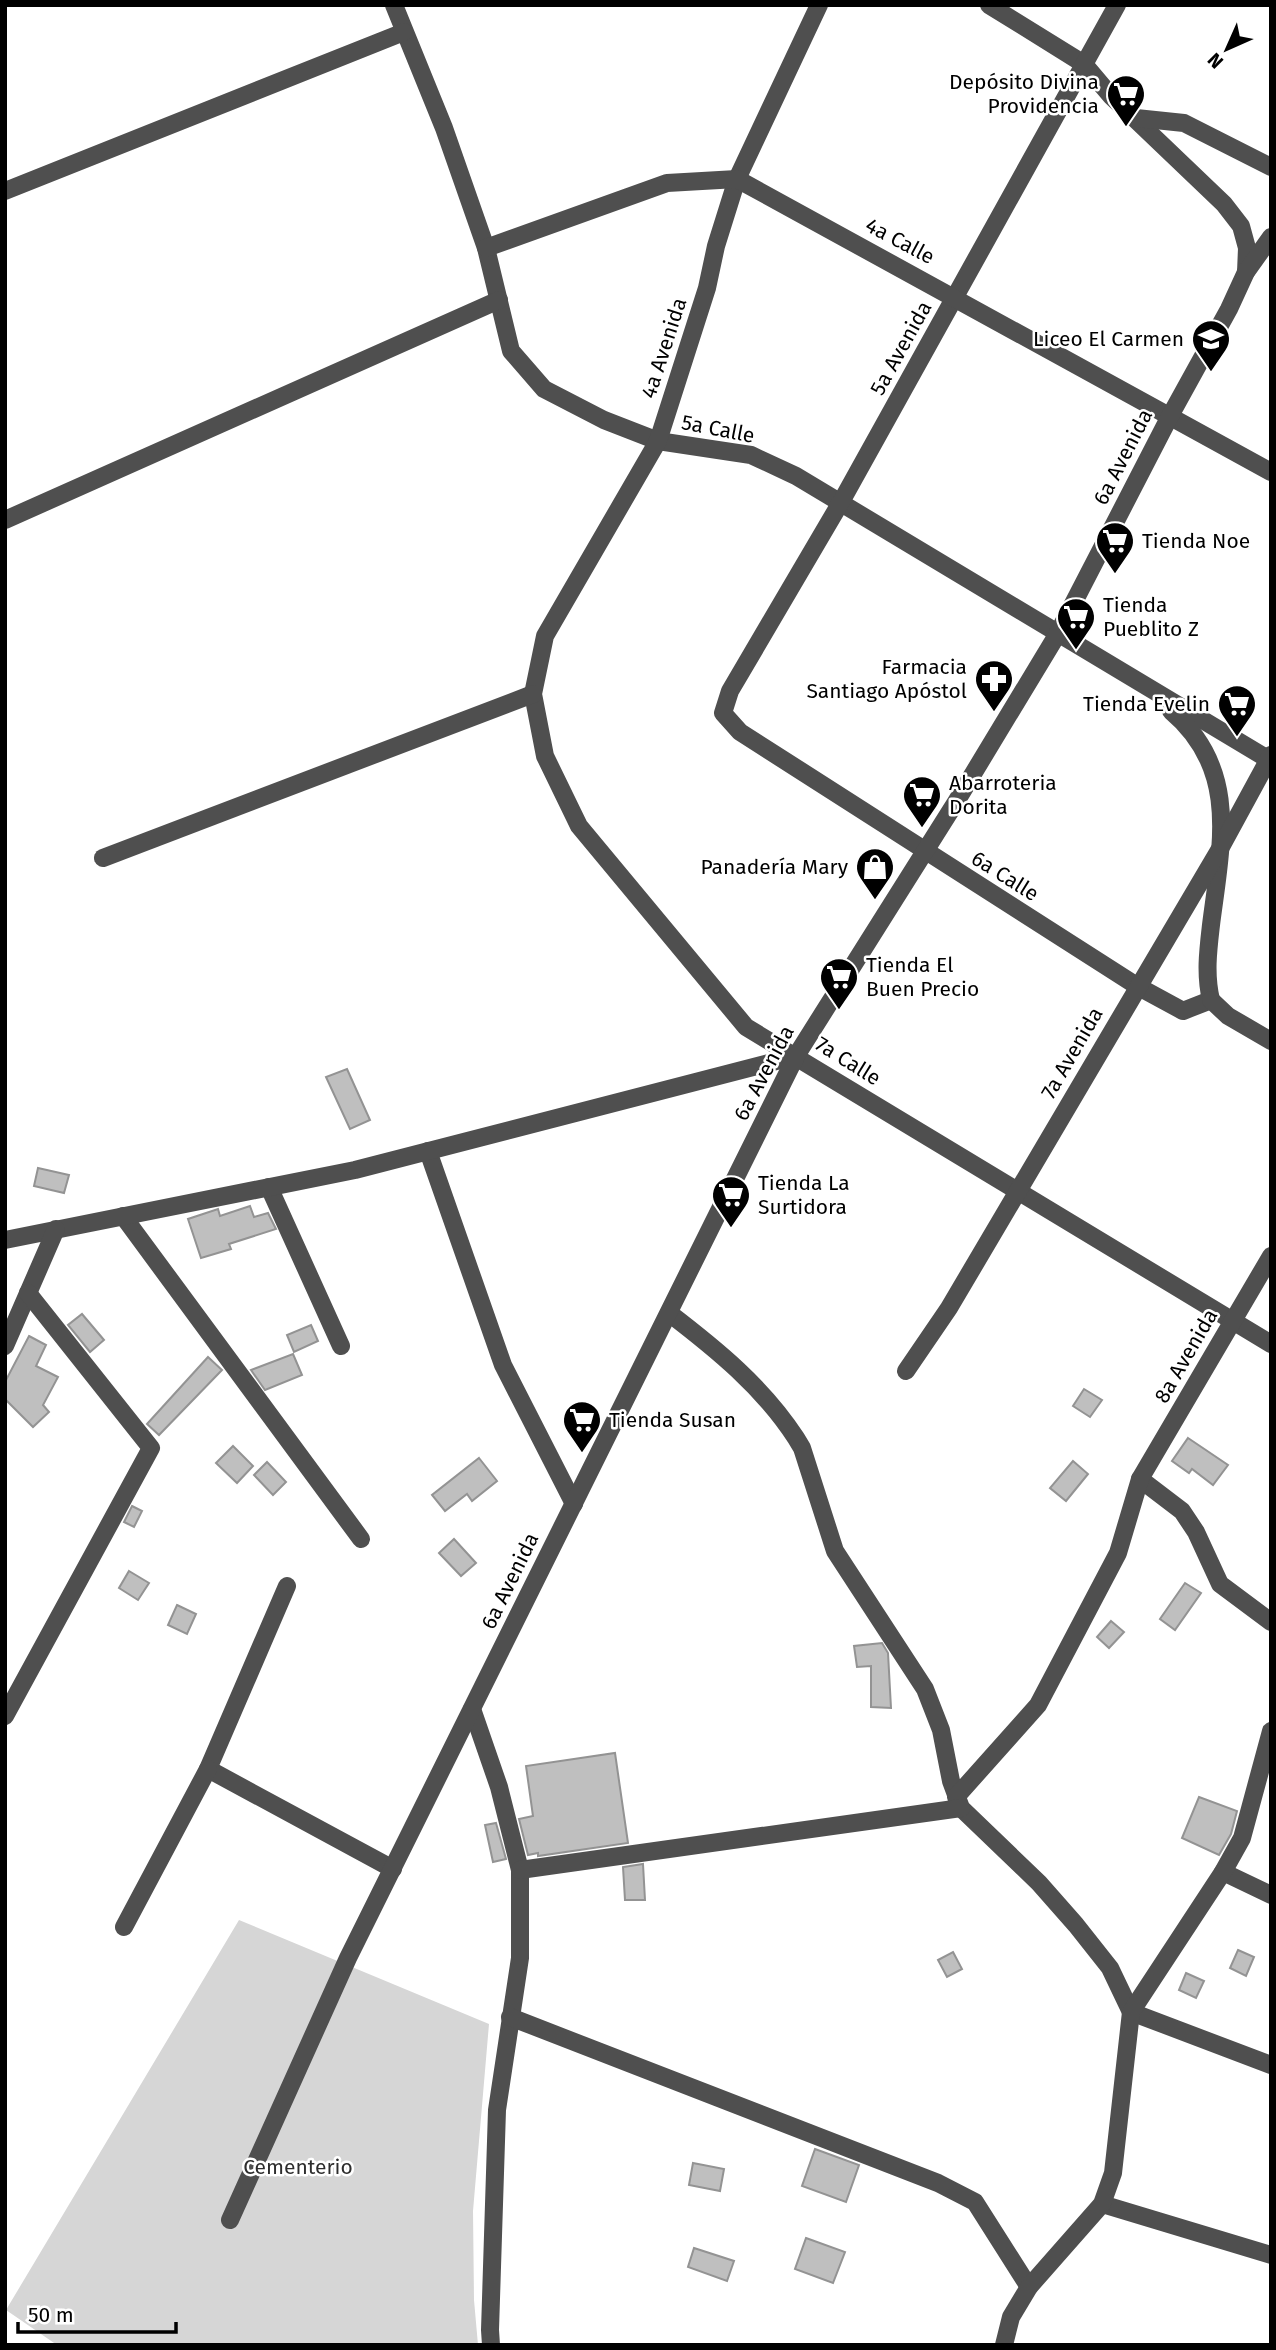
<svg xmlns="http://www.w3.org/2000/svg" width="1276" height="2350" viewBox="0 0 1276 2350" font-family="'Fira Sans',sans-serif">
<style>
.green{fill:#d6d6d6}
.building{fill:#bfbfbf;stroke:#939393;stroke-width:2}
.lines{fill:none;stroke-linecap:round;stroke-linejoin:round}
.minor{stroke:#4f4f4f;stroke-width:18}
.labels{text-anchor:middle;stroke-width:5;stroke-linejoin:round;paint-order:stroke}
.poi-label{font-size:21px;fill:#000;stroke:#fff;text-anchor:start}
.street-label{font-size:21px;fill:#000;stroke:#fff}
.park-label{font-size:21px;fill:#2d2d2d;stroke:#fff}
</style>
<rect width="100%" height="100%" fill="#fff"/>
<polygon class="green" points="239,1920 489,2024 473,2211 474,2300 478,2345 57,2345 6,2310"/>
<g class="building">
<polygon points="347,1069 370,1120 350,1129 326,1077"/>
<polygon points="38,1168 69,1175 64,1193 34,1186"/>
<polygon points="250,1206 254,1217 268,1213 276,1229 229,1244 231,1249 201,1258 188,1219 218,1209 220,1216"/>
<polygon points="82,1314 104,1340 90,1352 68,1325"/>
<polygon points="311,1325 318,1341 294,1352 287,1335"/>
<polygon points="29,1336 46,1345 36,1366 58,1377 43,1405 49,1412 33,1427 5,1399 5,1382"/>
<polygon points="293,1354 302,1375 265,1390 251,1370"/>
<polygon points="208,1357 222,1370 159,1435 147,1424"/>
<polygon points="1084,1389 1102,1400 1090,1417 1073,1406"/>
<polygon points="1188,1438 1228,1465 1213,1485 1192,1469 1189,1473 1172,1461"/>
<polygon points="233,1446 253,1466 237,1483 216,1463"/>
<polygon points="479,1458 497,1481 472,1501 467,1494 445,1511 432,1495"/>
<polygon points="1073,1461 1088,1474 1066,1501 1050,1488"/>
<polygon points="267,1462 286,1482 273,1495 254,1475"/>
<polygon points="132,1506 142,1511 134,1527 124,1522"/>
<polygon points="454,1539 476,1563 461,1576 439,1553"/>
<polygon points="129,1571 149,1583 138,1600 119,1588"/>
<polygon points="1185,1583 1201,1593 1175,1630 1160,1619"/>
<polygon points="177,1605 196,1614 187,1634 168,1625"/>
<polygon points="1111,1621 1124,1632 1109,1648 1097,1637"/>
<polygon points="882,1643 888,1653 891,1708 871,1707 871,1666 857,1667 854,1646"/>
<polygon points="615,1753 628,1843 538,1856 538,1853 528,1855 519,1819 533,1816 526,1766"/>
<polygon points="1199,1797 1237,1811 1231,1834 1219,1855 1182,1838"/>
<polygon points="496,1823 506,1859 493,1862 485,1825"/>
<polygon points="643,1864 645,1900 625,1900 623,1867"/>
<polygon points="1238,1950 1254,1957 1246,1976 1230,1968"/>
<polygon points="953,1952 962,1969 947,1977 938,1960"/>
<polygon points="1186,1973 1204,1981 1196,1998 1179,1990"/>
<polygon points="815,2149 859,2165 846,2202 802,2186"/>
<polygon points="693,2163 724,2169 720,2191 689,2185"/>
<polygon points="806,2238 845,2252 833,2283 795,2269"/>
<polygon points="694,2248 734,2261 727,2281 688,2267"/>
</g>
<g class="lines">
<g class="minor">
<polyline points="394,5 444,128 486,248 511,351 544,389 604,420 658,441 751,455 796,476 1271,761"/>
<polyline points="819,5 737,179 716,246 707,288 658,441 545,636 533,694 545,756 579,826 746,1027 1271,1344"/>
<polyline points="989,5 1084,64 1111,96 1224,204 1241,226 1247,248 1246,272"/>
<polyline points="1117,5 841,502 730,691 723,713 740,732 1137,986 1183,1011 1211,1000"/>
<polyline points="1136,118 1184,123 1271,167"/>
<polyline points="5,191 404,32"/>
<polyline points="486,248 667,183 737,179 1271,472"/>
<polyline points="5,520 499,300"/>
<path d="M1171,711C1240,769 1221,846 1211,925C1208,951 1205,974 1211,1000"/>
<polyline points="103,858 533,694"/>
<polyline points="1211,1000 1228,1016 1271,1041"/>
<polyline points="428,1151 503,1365 574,1504"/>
<polyline points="269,1187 341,1346"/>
<polyline points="123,1216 361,1539"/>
<polyline points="5,1240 355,1170 796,1056"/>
<path d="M669,1313C716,1349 763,1387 796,1438L802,1448L835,1551L925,1689L941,1730L951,1781L961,1808L1039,1883L1076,1925L1110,1968L1131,2012L1271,2065"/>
<polyline points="5,1346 56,1229"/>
<polyline points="906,1371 949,1308 1221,847 1271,755"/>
<polyline points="1140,1479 1182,1511 1196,1532 1220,1584 1271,1622"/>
<polyline points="287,1586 208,1769 393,1869"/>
<polyline points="472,1709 499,1787 520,1870 520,1958 497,2110 490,2330 491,2345"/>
<polyline points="5,1716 151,1448 28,1293"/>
<polyline points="956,1797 1038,1705 1118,1553 1140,1479 1271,1256"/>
<polyline points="520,1870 961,1808"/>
<polyline points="1223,1872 1271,1895"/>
<polyline points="124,1927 208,1769"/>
<polyline points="510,2017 938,2183 975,2202 1029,2287"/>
<polyline points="1102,2204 1271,2255"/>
<polyline points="230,2220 348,1958 796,1056 956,802 1057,635 1170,416 1229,309 1246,272 1271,237"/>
<polyline points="1004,2345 1011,2317 1029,2287 1102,2204 1113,2173 1131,2012 1223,1872 1242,1838 1271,1731"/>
</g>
</g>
<defs>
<symbol id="supermarket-pin" viewBox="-11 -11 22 30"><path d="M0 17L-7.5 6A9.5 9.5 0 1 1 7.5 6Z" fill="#000" stroke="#fff"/><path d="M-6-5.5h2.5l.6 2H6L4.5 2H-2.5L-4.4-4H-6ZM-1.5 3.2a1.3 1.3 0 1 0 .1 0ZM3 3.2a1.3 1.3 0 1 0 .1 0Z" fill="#fff"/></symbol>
<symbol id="school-pin" viewBox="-11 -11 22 30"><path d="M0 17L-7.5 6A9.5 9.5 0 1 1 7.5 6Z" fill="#000" stroke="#fff"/><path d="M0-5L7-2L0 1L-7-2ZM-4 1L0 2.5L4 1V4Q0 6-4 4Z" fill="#fff"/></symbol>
<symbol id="pharmacy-pin" viewBox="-11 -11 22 30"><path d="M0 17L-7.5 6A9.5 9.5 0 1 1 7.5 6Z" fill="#000" stroke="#fff"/><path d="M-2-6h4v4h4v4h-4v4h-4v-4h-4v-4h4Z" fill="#fff"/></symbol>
<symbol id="shop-pin" viewBox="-11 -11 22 30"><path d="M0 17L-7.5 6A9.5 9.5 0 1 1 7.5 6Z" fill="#000" stroke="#fff"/><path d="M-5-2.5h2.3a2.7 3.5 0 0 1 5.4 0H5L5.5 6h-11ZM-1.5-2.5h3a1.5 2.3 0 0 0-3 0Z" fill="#fff"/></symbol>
</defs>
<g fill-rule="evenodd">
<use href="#supermarket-pin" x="1104" y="72" width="44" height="60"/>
<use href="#school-pin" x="1189" y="317" width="44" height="60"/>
<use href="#supermarket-pin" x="1093" y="519" width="44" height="60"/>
<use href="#supermarket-pin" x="1054" y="595" width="44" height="60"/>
<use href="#pharmacy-pin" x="972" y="657" width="44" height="60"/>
<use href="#supermarket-pin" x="1215" y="682" width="44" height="60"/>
<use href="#supermarket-pin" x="900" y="773" width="44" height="60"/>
<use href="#shop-pin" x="853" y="845" width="44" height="60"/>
<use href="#supermarket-pin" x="817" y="955" width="44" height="60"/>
<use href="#supermarket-pin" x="709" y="1173" width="44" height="60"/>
<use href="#supermarket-pin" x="560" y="1398" width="44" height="60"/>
</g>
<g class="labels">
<g class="poi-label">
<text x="1099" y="89" text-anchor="end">Depósito Divina<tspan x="1099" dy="24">Providencia</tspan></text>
<text x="1184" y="346" text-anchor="end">Liceo El Carmen</text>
<text x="1142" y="548">Tienda Noe</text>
<text x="1103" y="612">Tienda<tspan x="1103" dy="24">Pueblito Z</tspan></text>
<text x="967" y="674" text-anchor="end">Farmacia<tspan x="967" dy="24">Santiago Apóstol</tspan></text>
<text x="1210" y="711" text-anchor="end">Tienda Evelin</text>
<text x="949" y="790">Abarroteria<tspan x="949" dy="24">Dorita</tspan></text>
<text x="848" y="874" text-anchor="end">Panadería Mary</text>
<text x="866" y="972">Tienda El<tspan x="866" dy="24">Buen Precio</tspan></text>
<text x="758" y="1190">Tienda La<tspan x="758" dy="24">Surtidora</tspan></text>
<text x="609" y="1427">Tienda Susan</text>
</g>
<g class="street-label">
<text transform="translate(900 241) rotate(28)" y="7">4a Calle</text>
<text transform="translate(664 348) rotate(-72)" y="7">4a Avenida</text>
<text transform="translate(901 348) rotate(-61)" y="7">5a Avenida</text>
<text transform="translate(718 429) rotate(11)" y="7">5a Calle</text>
<text transform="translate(1123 457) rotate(-63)" y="7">6a Avenida</text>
<text transform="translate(1005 876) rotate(32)" y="7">6a Calle</text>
<text transform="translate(1072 1053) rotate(-60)" y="7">7a Avenida</text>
<text transform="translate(848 1061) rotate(32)" y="7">7a Calle</text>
<text transform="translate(764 1073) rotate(-62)" y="7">6a Avenida</text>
<text transform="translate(1186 1356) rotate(-60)" y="7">8a Avenida</text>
<text transform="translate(510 1581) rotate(-64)" y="7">6a Avenida</text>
</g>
<g class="park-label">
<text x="298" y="2174">Cementerio</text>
</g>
</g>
<rect width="1276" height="2350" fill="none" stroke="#000000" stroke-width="14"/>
<g transform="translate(1227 49) rotate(225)" stroke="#ffffff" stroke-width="5" paint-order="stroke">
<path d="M0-5L12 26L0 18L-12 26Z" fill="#000000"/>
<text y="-10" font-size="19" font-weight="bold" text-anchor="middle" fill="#000000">N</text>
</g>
<path d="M18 2322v10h158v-10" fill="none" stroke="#000000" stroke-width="3.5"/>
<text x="28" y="2322" font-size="21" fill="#000000" stroke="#ffffff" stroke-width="5" paint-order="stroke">50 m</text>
</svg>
